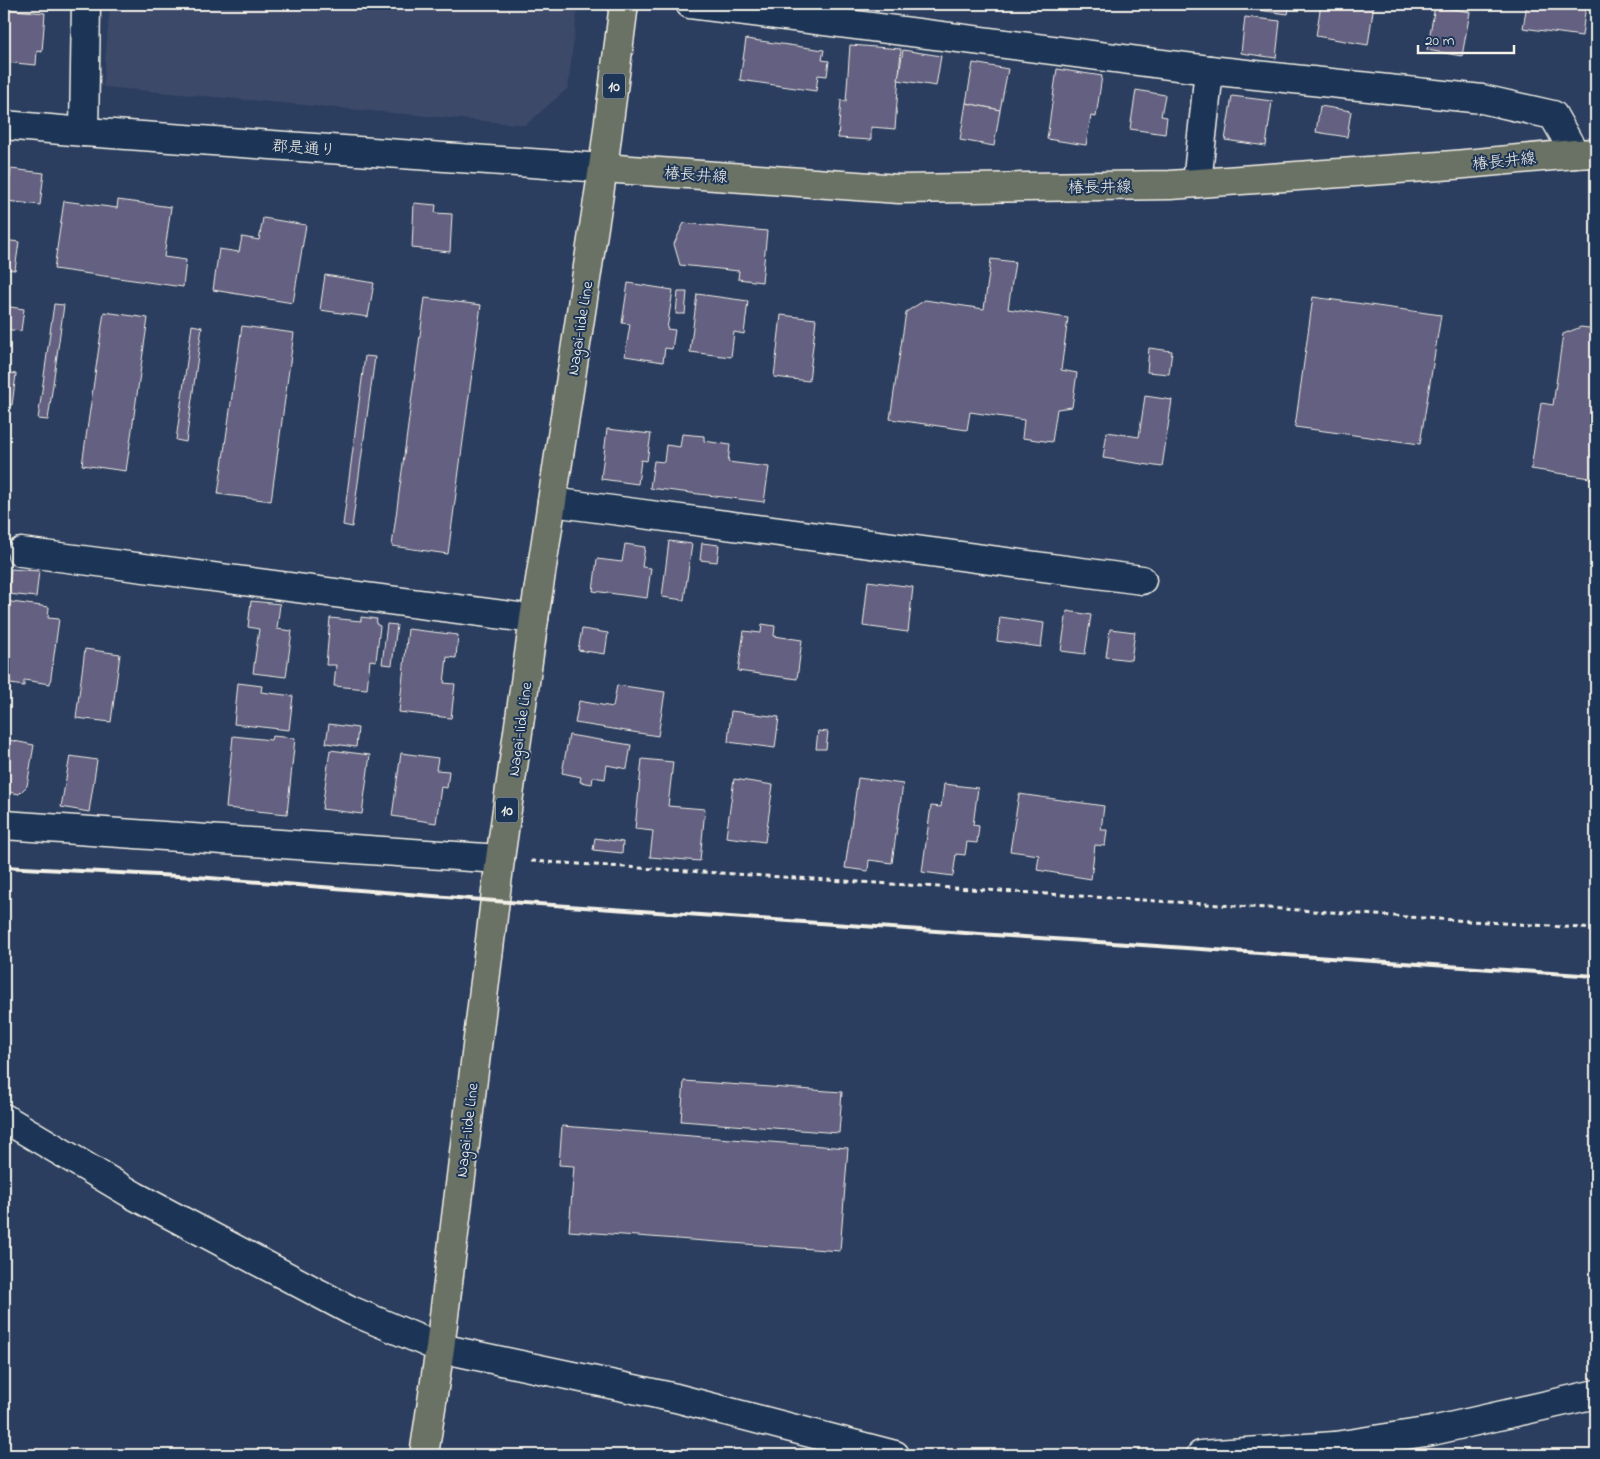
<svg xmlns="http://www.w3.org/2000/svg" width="1600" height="1459" viewBox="0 0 1600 1459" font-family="'Indie Flower','Klee One',sans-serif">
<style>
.built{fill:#3c4869}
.building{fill:#636181;stroke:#f4f1e8}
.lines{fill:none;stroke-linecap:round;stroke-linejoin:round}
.minor-casing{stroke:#f4f1e8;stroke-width:31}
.major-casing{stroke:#f4f1e8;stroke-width:31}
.path{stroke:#f4f1e8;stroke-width:3;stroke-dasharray:5 4;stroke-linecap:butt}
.minor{stroke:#1d3557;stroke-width:28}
.major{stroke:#6a7165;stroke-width:28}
.rail{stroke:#f4f1e8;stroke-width:4}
.labels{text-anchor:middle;stroke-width:4;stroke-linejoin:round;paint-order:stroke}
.shield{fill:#1d3557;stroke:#b4b9bc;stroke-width:1}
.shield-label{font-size:15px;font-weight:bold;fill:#f4f1e8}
.street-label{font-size:16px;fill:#f4f1e8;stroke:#1d3557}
</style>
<rect width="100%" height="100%" fill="#2b3e5f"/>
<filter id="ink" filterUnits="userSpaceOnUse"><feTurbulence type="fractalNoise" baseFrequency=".02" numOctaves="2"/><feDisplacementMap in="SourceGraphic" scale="10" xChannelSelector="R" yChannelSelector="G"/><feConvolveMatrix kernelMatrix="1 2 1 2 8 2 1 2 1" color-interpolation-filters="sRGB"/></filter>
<g filter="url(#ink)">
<polygon class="built" points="110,4 578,4 568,88 526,125 103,87"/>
<g class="building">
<polygon points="1244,4 1290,4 1288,14 1243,8"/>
<polygon points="1321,4 1374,4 1368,45 1316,36"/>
<polygon points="1527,4 1586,4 1582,36 1523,28"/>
<polygon points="1435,6 1470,12 1462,56 1427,50"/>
<polygon points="4,9 45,13 42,52 37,51 36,65 4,62"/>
<polygon points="1245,17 1280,21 1276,58 1241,53"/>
<polygon points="746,39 824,50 822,60 829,61 827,76 818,75 816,91 740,80"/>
<polygon points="850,45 901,49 895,129 871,127 871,140 838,138 841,100 846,102"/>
<polygon points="903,50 941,56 936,86 898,80"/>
<polygon points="973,63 1008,69 1000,110 966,103"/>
<polygon points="1057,69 1102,76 1096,117 1091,116 1086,145 1047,139"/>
<polygon points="1136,90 1165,95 1161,116 1167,117 1165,134 1130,129"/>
<polygon points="1232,96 1272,101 1266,146 1225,140"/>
<polygon points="966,103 1000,110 994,146 960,140"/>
<polygon points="1320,106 1351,111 1347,137 1316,132"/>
<polygon points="11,169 44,173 40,205 7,201"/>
<polygon points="118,200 171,207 164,257 186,260 183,287 54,269 64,201 117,208"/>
<polygon points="414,203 436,205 435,213 452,214 450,252 412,248"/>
<polygon points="263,218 306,225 293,303 213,290 219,249 239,252 242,237 259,240"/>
<polygon points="684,223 767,231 762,282 738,279 739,271 680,265 674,244"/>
<polygon points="4,240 19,242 15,270 4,269"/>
<polygon points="991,259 1015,262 1008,309 1068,318 1061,370 1077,373 1072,407 1057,409 1052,442 1022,438 1024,420 970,412 967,430 890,419 906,312 925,300 984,309"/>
<polygon points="325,275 374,283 368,317 320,310"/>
<polygon points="628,283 673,290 667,329 675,330 672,349 665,348 663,362 625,356 630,324 622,323"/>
<polygon points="678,292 687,292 685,314 676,314"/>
<polygon points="697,294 748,301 744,334 734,332 731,357 690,352"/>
<polygon points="1313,297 1441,315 1420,444 1295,427"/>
<polygon points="425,298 481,305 448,554 392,546"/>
<polygon points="54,304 64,305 48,420 38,419"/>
<polygon points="4,306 24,309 21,331 4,329"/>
<polygon points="104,312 148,318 126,471 82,465"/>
<polygon points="781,315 816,319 809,381 774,377"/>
<polygon points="192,325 202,327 186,442 176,440"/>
<polygon points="242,326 294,333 271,501 218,494"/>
<polygon points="1581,327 1596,329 1596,479 1531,469 1541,403 1553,405 1563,334"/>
<polygon points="1149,348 1172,351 1169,374 1147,372"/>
<polygon points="365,356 375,357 352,527 343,525"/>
<polygon points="4,372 16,374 12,405 4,404"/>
<polygon points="1145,396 1172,400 1162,467 1103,458 1107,432 1139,437"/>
<polygon points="607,429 651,434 647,461 641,460 638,484 601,479"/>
<polygon points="682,434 704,436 704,441 730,445 728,462 769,467 764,502 650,488 654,461 664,462 666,445 680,447"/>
<polygon points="669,541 692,544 684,600 662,597"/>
<polygon points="702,543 719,545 717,562 700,560"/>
<polygon points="625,544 645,547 642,567 651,568 647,598 593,591 597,559 622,562"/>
<polygon points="11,569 39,571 36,597 8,594"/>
<polygon points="868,581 913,587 908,632 863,626"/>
<polygon points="4,601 49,607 48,618 59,619 50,684 24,680 24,686 4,683"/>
<polygon points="251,601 280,604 277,629 292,631 286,677 253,673 259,629 248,627"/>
<polygon points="1067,611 1091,615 1085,654 1061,651"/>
<polygon points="361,617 377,619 376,624 380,626 376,661 370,660 367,689 334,686 336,665 326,665 330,618 361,621"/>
<polygon points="1000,617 1044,623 1041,647 997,641"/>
<polygon points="387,624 397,625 392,665 382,664"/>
<polygon points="762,624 775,626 774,636 802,640 797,679 738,671 744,631 761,633"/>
<polygon points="408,629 458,635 456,658 447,657 444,683 455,684 451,718 399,712"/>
<polygon points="582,629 608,633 605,654 578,650"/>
<polygon points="1110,629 1135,632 1131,660 1106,657"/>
<polygon points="85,649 120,654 111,722 76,718"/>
<polygon points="238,683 262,686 261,692 293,696 289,730 234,724"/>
<polygon points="617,685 665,692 658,736 575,723 579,701 613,707"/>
<polygon points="731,711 779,717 775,748 728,742"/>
<polygon points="329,724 358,728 356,747 326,743"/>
<polygon points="818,731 828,732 826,749 816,749"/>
<polygon points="569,735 631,745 627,769 607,765 605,779 593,777 592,784 580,782 581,777 562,773"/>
<polygon points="233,736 271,740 272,736 295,738 287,814 226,808"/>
<polygon points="4,739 34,745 27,786 19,794 5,791 4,796"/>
<polygon points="330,750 370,755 362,814 322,809"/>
<polygon points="401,753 438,758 436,770 449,771 447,788 441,787 436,823 392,816"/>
<polygon points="70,756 97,760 89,812 61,807"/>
<polygon points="642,759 673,762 668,806 705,809 700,861 650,857 653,831 635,829"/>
<polygon points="858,778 903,784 892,863 869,860 868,871 845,868"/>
<polygon points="734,779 773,785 765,842 726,837"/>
<polygon points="944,784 978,788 973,825 979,826 977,843 967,842 965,855 956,854 953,876 922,872 931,806 941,807"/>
<polygon points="1019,794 1104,806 1101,830 1107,830 1105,846 1095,845 1091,879 1037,870 1039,855 1010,851"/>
<polygon points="595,838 623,842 622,853 593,850"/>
<polygon points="684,1081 842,1092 839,1133 681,1121"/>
<polygon points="562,1126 848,1148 840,1251 569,1231 574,1166 559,1165"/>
</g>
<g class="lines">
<defs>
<g id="minor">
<polyline points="690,4 1209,70 1482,99 1553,115 1575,154"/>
<polyline points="4,125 84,132 603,168"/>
<polyline points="84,132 86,4"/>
<polyline points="1197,183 1209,70"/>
<polyline points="552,502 1142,580"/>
<polyline points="21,552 534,619"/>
<polyline points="4,825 500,859"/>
<polyline points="4,1118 135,1196 350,1310 440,1348 676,1398 895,1455"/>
<polyline points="1201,1455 1335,1446 1432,1431 1596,1394"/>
</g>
<g id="major">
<polyline points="603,168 899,189 1170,185 1454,165 1575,154 1596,153"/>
<polyline points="424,1455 440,1348 500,859 534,619 603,168 624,4"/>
</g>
</defs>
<use href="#minor" class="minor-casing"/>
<use href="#major" class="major-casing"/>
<polyline class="path" points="531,861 1596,929"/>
<use href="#minor" class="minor"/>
<use href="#major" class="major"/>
<polyline class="rail" points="4,867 197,877 495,901 1596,976"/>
</g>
</g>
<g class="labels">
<g class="shield">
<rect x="603" y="73.5" width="22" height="25" rx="4"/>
<rect x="496" y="797.5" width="22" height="25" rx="4"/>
</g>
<g class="shield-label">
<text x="614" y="91">10</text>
<text x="507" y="815">10</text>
</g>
<g class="street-label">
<text transform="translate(304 147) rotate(4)" y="6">郡是通り</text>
<text transform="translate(1504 160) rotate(-6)" y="6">椿長井線</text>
<text transform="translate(696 174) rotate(4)" y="6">椿長井線</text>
<text transform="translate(1100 186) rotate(-1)" y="6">椿長井線</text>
<text transform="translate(579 328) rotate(-81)" y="6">Nagai-Iide Line</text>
<text transform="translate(519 729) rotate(-82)" y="6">Nagai-Iide Line</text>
<text transform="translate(466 1130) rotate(-83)" y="6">Nagai-Iide Line</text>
</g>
</g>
<rect width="1600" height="1459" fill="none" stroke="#1d3557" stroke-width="20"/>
<rect x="10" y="10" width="1580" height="1439" fill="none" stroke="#f4f1e8" stroke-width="2" filter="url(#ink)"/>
<path d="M1418 45v8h96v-8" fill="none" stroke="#f4f1e8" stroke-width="2.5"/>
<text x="1425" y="45" font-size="15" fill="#f4f1e8" stroke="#1d3557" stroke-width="4" paint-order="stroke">20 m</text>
</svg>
